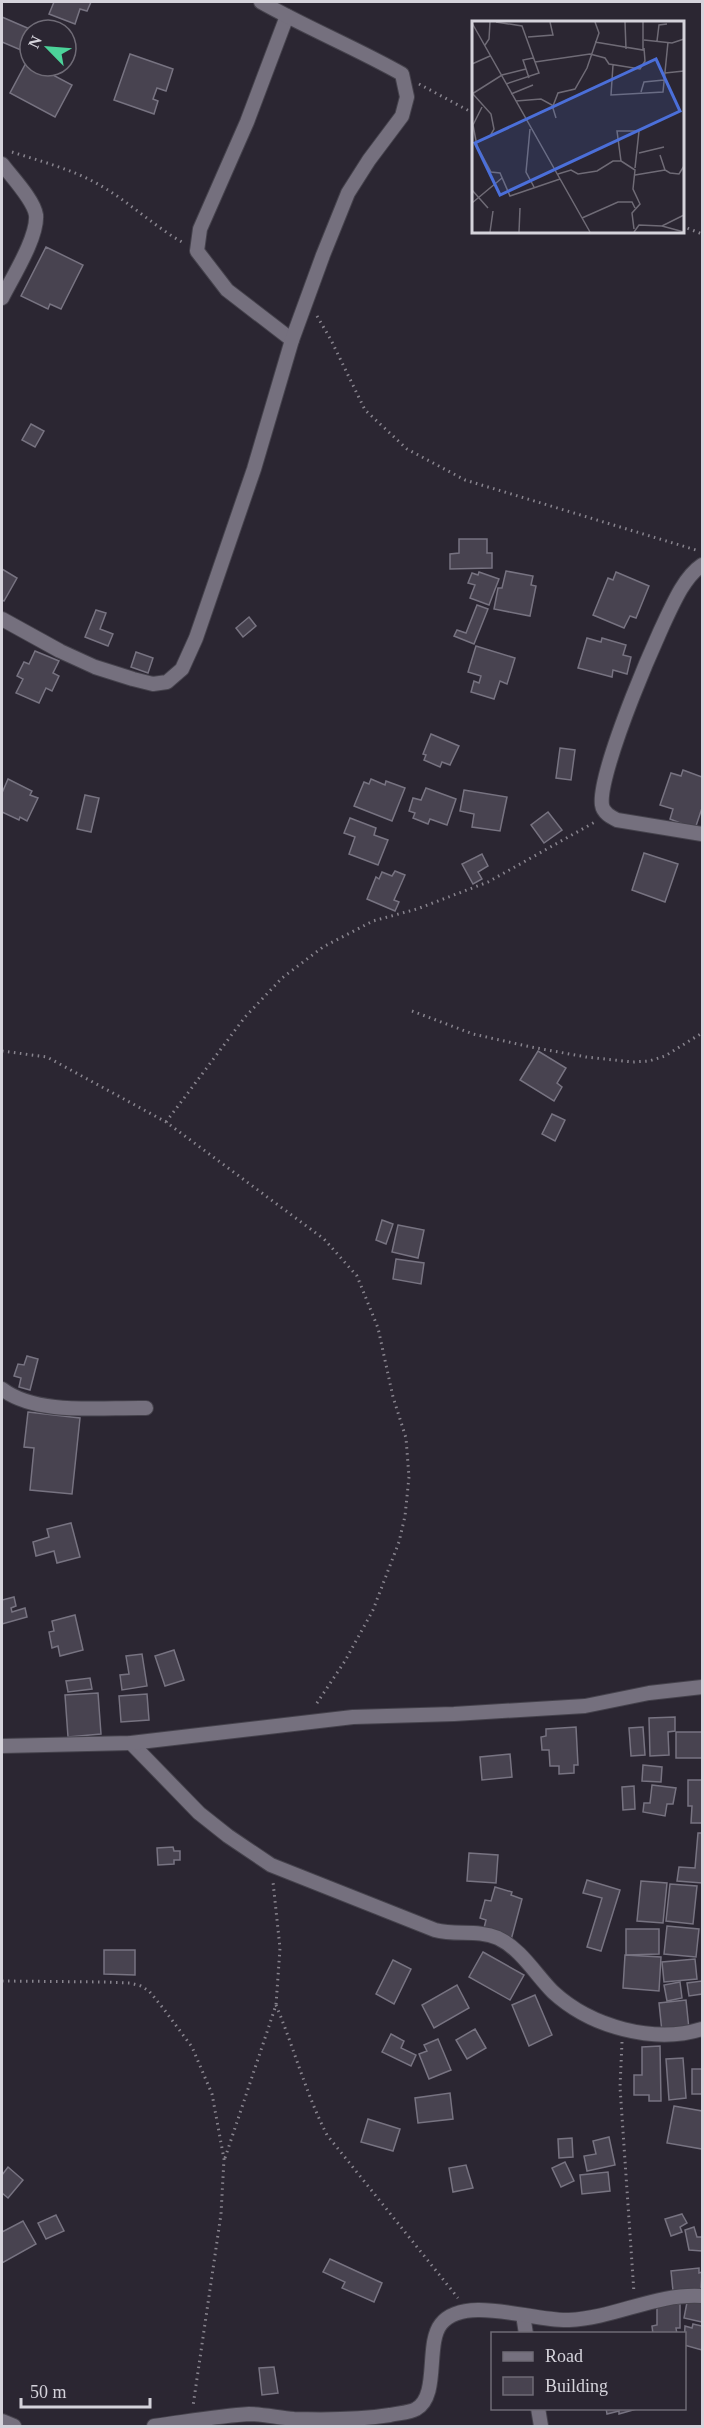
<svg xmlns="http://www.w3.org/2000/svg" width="704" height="2428" viewBox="0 0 704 2428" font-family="'Times New Roman',serif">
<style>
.building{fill:#484350;stroke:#777381;stroke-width:1.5}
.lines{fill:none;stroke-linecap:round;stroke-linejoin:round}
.minor-casing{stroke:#45424c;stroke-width:16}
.path{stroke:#88848e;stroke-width:3;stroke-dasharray:1.5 4.5;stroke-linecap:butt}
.minor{stroke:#75707e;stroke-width:14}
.inset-road{fill:none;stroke:#6f6b76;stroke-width:1.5}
.view{fill:#4b6fd9;fill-opacity:0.15;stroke:#4b6fd9;stroke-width:3}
.inset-edge{fill:none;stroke:#d5d3db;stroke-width:3}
</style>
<rect width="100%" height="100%" fill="#2b2632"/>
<g class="building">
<polygon points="54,2 91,2 87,11 80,9 75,24 49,14"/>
<polygon points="2,17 32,30 30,30 30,48 28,53 2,42"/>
<polygon points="130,54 173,69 166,91 157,88 153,99 158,101 154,114 114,100"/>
<polygon points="27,61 30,63 30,66 36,66 72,85 55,117 10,93"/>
<polygon points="46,247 83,265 61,309 50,304 48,309 21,296"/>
<polygon points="31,424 44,431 35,447 22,440"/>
<polygon points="459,539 487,539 487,553 492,553 492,568 450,569 450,554 459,553"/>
<polygon points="2,569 17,578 4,601 2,600"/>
<polygon points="506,571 533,576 531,585 536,586 530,616 494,609 498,588 502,588"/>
<polygon points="479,572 499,579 489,605 470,598 475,585 468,583 472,573 478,575"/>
<polygon points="616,572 649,586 636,618 630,616 624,628 593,615 608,578 613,580"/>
<polygon points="477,605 488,609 474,644 454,636 457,630 466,633"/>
<polygon points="96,610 106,613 100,629 113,634 108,646 85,637"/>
<polygon points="249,617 256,626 243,637 236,628"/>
<polygon points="587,638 601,642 602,638 626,645 623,655 631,657 627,674 613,670 612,677 578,668"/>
<polygon points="476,646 515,658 507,684 500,681 494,699 471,692 474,681 479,683 481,676 468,672"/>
<polygon points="35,651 59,661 53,673 59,676 52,691 46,688 39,703 16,693 23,679 17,676 24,662 29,664"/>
<polygon points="136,652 153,658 148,673 131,667"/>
<polygon points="431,734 459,746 450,765 442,762 440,767 424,760 426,755 423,754"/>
<polygon points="560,748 575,750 571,780 556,778"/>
<polygon points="683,770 702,777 702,808 695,829 670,819 673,809 660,805 671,773 681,776"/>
<polygon points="8,779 32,791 30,795 38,798 27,821 20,817 19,820 2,812 2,793"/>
<polygon points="371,779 385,785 386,781 405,788 392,821 354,806 364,782 369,784"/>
<polygon points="426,788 456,799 447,825 430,819 428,824 413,818 415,813 409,811 413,798 421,800"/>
<polygon points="464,790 507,797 500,831 472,827 474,814 460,811"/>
<polygon points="85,795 99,798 91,832 77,829"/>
<polygon points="548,812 562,830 544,843 531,825"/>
<polygon points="350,818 376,828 374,835 388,840 378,865 349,854 355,837 344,833"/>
<polygon points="644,853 678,864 665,902 632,890"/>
<polygon points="482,854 488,866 478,872 482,879 473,884 462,864"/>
<polygon points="395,871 405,875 394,900 399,902 395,911 367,899 376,877 379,879 382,872 392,876"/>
<polygon points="538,1051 566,1068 557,1083 562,1087 554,1101 520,1080"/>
<polygon points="552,1114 565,1120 555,1141 542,1134"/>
<polygon points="382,1220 393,1224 386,1244 376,1240"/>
<polygon points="398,1225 424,1230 418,1258 392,1252"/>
<polygon points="396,1259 424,1263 421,1284 393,1279"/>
<polygon points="27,1356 38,1359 30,1390 19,1387 21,1378 14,1376 18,1364 24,1365"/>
<polygon points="28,1412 80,1418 72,1494 30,1490 34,1448 24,1447"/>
<polygon points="71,1523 80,1557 57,1563 54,1551 36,1556 33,1542 49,1537 47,1529"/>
<polygon points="14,1597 16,1606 11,1608 12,1612 25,1608 27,1617 2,1624 2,1600"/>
<polygon points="75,1615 83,1650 60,1656 58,1646 52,1648 49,1632 54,1631 52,1621"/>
<polygon points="174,1650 184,1680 165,1686 155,1656"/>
<polygon points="142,1654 147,1686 122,1690 120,1675 129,1674 126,1656"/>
<polygon points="90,1678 92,1689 68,1692 66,1681"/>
<polygon points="98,1693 101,1734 68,1737 65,1695"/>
<polygon points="147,1694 149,1720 121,1722 119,1696"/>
<polygon points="675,1717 675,1731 668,1732 669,1755 650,1756 649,1718"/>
<polygon points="576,1727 578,1765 574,1765 574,1773 559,1774 559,1766 550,1766 549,1750 542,1750 541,1737 546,1736 546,1729"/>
<polygon points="643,1727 645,1755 631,1756 629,1728"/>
<polygon points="676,1732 702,1732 702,1774 702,1758 676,1758"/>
<polygon points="510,1754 512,1777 482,1780 480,1757"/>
<polygon points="643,1765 662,1767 661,1782 642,1781"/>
<polygon points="688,1780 702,1780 702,1823 691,1823 692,1806 688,1806"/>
<polygon points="652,1785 676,1788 673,1804 667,1804 665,1816 643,1812 644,1803 650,1803"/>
<polygon points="634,1786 635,1809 623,1810 622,1787"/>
<polygon points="698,1833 702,1833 702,1883 677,1881 679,1867 695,1868"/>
<polygon points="173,1847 174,1851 180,1851 180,1860 174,1860 174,1864 158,1865 157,1848"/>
<polygon points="469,1853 498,1855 496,1883 467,1881"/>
<polygon points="587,1880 620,1890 601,1951 587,1947 602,1898 583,1893"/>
<polygon points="641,1881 667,1883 663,1923 637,1921"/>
<polygon points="670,1884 697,1886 693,1924 666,1921"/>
<polygon points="495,1887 512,1892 511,1895 522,1899 511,1940 483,1932 486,1920 480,1918 485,1900 491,1901"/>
<polygon points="667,1926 699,1929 696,1957 664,1954"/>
<polygon points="626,1929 659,1929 659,1954 626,1955"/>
<polygon points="104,1950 135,1950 135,1975 104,1974"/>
<polygon points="483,1952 524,1975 510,2000 469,1977"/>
<polygon points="625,1955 661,1957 659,1991 623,1988"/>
<polygon points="695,1959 697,1979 664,1982 662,1962"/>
<polygon points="393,1960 411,1969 394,2004 376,1994"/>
<polygon points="702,1981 702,1994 689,1996 687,1983"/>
<polygon points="680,1982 682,1998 667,2001 664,1985"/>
<polygon points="457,1985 469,2008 434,2028 422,2005"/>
<polygon points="535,1995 552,2035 529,2046 512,2005"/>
<polygon points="686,2000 689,2029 662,2032 659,2003"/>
<polygon points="475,2029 486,2048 467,2059 456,2040"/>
<polygon points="391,2034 404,2041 401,2048 416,2055 411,2066 382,2052"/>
<polygon points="438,2039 451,2070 429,2079 419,2054 427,2051 424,2045"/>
<polygon points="660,2046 661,2101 649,2101 649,2095 634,2095 634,2075 642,2075 642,2047"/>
<polygon points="683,2058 686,2098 669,2100 666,2059"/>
<rect x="692" y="2069" width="10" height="25"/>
<polygon points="450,2093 453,2119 418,2123 415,2098"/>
<polygon points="674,2106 702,2111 702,2149 667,2143"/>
<polygon points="368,2119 400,2129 393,2151 361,2142"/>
<polygon points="609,2137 615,2165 587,2171 584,2156 596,2154 593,2141"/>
<polygon points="572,2138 573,2157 559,2158 558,2139"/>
<polygon points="565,2162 574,2181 561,2187 552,2168"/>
<polygon points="466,2165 473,2188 453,2192 449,2168"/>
<polygon points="8,2167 23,2180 8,2198 2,2193 2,2175"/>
<polygon points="608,2172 610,2191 582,2194 580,2175"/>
<polygon points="682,2214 687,2223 680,2227 682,2232 671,2236 665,2219"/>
<polygon points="56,2215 64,2231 46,2239 38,2223"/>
<polygon points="23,2221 36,2244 2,2263 2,2232"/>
<polygon points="694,2227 697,2237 702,2237 702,2251 689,2250 685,2230"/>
<polygon points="330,2259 382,2283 374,2302 342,2288 345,2282 323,2272"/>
<polygon points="699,2268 699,2273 702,2272 701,2289 673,2291 671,2271"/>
<polygon points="688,2297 702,2300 702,2322 684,2318"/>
<polygon points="657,2304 680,2304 680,2328 676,2328 677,2334 653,2334 652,2326 657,2325"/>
<polygon points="693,2324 702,2326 702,2350 684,2345 685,2326 692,2328"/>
<polygon points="274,2367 278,2393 262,2395 259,2368"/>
<polygon points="606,2408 640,2408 619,2414 619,2411 607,2414"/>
</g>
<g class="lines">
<defs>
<g id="minor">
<polyline points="287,16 247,122 200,229 197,251 227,290 292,340"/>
<path d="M2,164C11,176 34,200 36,215C38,237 12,278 2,298"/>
<path d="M702,565C693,571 687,579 681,589C662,621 597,773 602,805C603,813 611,817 617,820L702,834"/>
<path d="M2,619L60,651L95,667L133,679L153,684L167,682L182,669L196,638L254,469L292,340L323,255L348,193L369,160L402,116L407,97L402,74C356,48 307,28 261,2"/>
<path d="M2,1389C38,1416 102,1407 146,1408"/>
<path d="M131,1743L199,1813L228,1836L271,1865L435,1930C456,1936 477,1929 498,1938C521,1949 536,1975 553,1992C591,2027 654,2044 702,2029"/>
<polyline points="2,1746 131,1743 353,1717 454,1714 585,1706 649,1693 702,1687"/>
<polyline points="523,2315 526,2334"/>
<polyline points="538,2408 541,2426"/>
<polyline points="2,2421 14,2426"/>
<path d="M154,2426C185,2422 217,2416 249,2414C264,2414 279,2418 294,2419C326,2420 358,2420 390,2415C398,2413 409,2413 416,2409C440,2396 425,2344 441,2324C465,2294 535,2322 569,2320C615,2318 656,2293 702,2296"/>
</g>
</defs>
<use href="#minor" class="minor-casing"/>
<g class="path">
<polyline points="419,84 473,113"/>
<path d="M12,152C43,162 75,170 103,187C130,203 154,226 182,242"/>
<polyline points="682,226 702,234"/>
<polyline points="317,316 331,340 365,410 407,449 465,480 696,550"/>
<polyline points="412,1011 473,1034 531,1047 586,1057 633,1062 649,1061 665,1056 702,1033"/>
<polyline points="2,1051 47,1057 166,1122 324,1239 357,1276 378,1328 393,1397 406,1438 409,1477 405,1516 399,1542 373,1610 345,1661 315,1706"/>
<polyline points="166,1122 245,1017 282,978 323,947 373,921 417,909 488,882 595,822"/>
<polyline points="2,1981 106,1982 130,1983 141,1986 149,1991 163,2008 192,2047 212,2094 224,2159 221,2214 193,2406"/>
<path d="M276,2005C294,2048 306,2094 327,2135L458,2298"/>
<polyline points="622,2042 620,2087 634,2293"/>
<polyline points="225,2158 276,2005 280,1948 273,1882"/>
</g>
<use href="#minor" class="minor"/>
</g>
<g transform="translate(472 21)">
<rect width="212" height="212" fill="#2b2632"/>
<path class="inset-road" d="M24,1L50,5L67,52L34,63M153,1L154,28M0,2L118,211M56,16L81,14L78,1M172,19L200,22L212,18M185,20L187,4L195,3M123,21L171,29V1M13,24L17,18L18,1M63,41L118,33L133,37L137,43L168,48L173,40L172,27M0,43L18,35M141,44L139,74L191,71L196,21M193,52L212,50M57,57L51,39L61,37M169,71L172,61L192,59M0,73L30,54L54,48M1,73L19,93L22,108L18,115M39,73L61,64M44,80L69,78L80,84L84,97M81,85L86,72L103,68L115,47L127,12L123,1M10,86L1,104L5,125L19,151L28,152L38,175L88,158M58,108L54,151L62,166M167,132L192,126M188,134L193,149L198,152L207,153L212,145M86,153L99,149L106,153L125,150L141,140H149M163,154L193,149M0,169L16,187M0,182L30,157M110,197L146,181H160L163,187M190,205L212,211M162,208L160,192L168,183L161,168L163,149L149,140L145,110H167L163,147M18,211L21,190M47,211L48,187M162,211L167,204L190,205L212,194"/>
<path class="view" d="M184,38L208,90L28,174L3,122Z"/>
<rect width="212" height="212" class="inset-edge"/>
</g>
<rect width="704" height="2428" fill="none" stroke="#d5d3db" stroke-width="6"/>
<rect x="491" y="2332" width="195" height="78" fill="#2b2632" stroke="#6f6b76" stroke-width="1.5"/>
<rect x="503" y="2352" width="30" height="9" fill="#75707e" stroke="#6f6b76" stroke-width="1.5"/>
<text x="545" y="2362" font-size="18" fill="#d5d3db">Road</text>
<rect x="503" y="2377" width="30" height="18" fill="#484350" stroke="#6f6b76" stroke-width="1.5"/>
<text x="545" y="2392" font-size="18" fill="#d5d3db">Building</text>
<g transform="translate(48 48) rotate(295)"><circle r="28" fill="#2b2632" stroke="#6f6b76" stroke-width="1.5"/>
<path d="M0-4.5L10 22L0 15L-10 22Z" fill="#4cd39a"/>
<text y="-9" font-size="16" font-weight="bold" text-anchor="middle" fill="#d5d3db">N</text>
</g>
<path d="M21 2398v9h129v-9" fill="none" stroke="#d5d3db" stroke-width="3"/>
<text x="30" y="2398" font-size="18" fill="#d5d3db" stroke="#2b2632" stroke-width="4.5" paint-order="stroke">50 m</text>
</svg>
